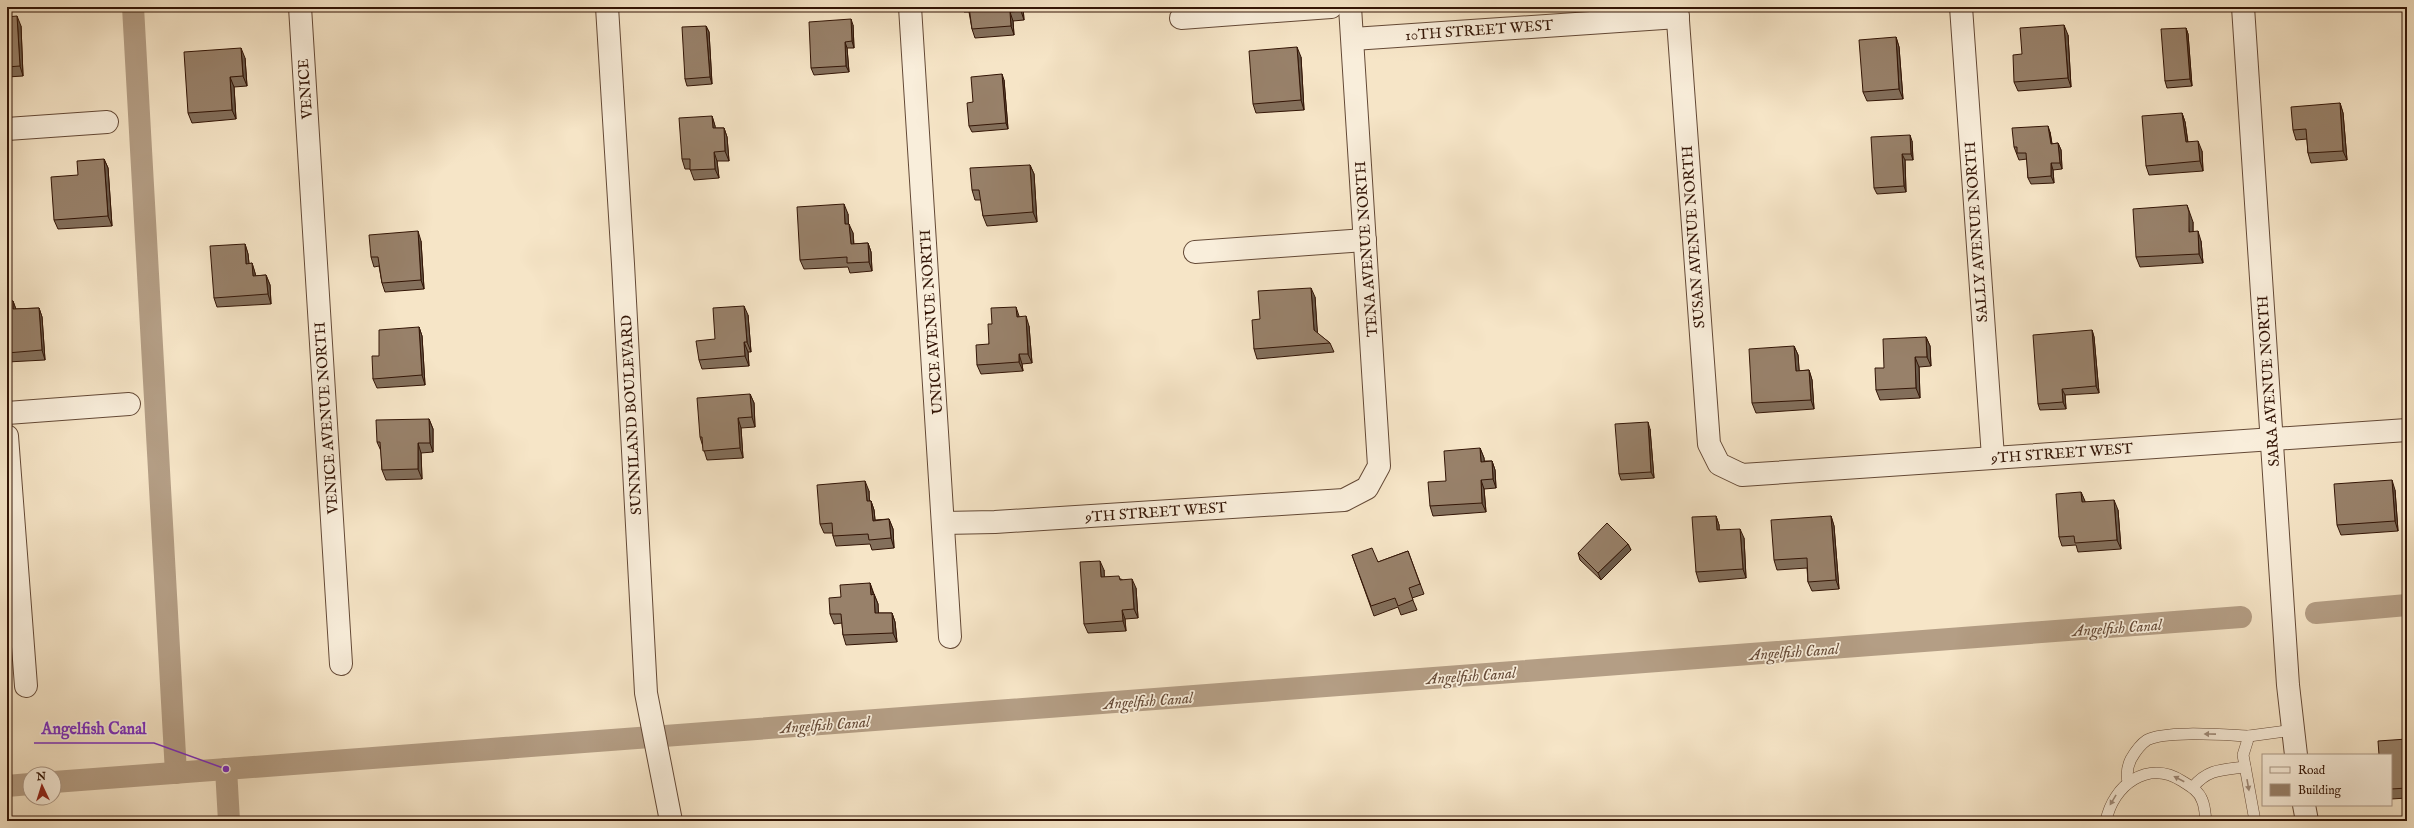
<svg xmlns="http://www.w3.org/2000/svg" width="2414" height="828" viewBox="0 0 2414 828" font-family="'IM FELL English',serif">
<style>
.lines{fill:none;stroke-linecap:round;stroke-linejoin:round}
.canal{stroke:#b49e85;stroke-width:22}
.service-casing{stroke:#644936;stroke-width:12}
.minor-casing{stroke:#644936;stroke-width:24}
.service{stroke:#f9eedb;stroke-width:11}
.minor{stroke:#f9eedb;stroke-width:22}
.wall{fill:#836f5b;stroke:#331506}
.shaded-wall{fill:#6a5a4a;stroke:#331506}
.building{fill:#98816a;stroke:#331506}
.oneway{fill:#a08c7b}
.labels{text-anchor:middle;stroke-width:3.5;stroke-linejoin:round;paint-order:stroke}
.street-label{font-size:15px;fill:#331506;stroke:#f9eedb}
.water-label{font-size:16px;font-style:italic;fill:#674c39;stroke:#f9eedb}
.leader{fill:none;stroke:#7b2cbf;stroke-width:1.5}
.callout-dot{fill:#7b2cbf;stroke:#f9eedb;stroke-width:1.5}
.callout-label{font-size:16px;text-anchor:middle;font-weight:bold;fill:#7b2cbf;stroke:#f9eedb;stroke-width:3.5;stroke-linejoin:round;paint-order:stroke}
</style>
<rect width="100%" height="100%" fill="#f6e5c7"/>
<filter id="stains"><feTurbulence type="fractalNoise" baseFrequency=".005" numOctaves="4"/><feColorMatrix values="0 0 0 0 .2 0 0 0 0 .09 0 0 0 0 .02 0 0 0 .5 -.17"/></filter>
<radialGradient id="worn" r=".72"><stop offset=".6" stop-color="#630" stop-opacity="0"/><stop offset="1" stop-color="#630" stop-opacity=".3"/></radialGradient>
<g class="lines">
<g class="canal">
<polyline points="133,7 176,773"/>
<polyline points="2316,613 2407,605"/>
<polyline points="226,769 229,821"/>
<polyline points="54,782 2241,617"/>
<polyline points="7,786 30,784"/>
</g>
<defs>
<g id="service">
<path d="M2128,782C2126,773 2127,767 2131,759C2135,752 2141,744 2147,740C2166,730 2226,735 2249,736"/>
<path d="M2193,787C2208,769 2222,770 2245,767"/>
<path d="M2106,821C2113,785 2148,759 2182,781C2190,786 2199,791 2202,800C2205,806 2205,814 2206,821"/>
<polyline points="2255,821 2243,755 2249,736 2293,730"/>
</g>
<g id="minor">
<polyline points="300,7 341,664"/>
<polyline points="607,7 623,264 646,693 671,821"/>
<polyline points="910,7 950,637"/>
<polyline points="1677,7 1709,444 1719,464 1742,475 2407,430"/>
<polyline points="1961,7 1993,457"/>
<polyline points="2243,7 2288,685 2296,755"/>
<polyline points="1181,18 1331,7"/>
<polyline points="1353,39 1678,17"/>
<polyline points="7,129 107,122"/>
<polyline points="1195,252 1365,240"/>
<polyline points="7,413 129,404"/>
<polyline points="7,436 26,686"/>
<polyline points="943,523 995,522 1344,500 1367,488 1379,466 1350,7"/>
<polyline points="2304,805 2307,821"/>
</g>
</defs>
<use href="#service" class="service-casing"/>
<use href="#minor" class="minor-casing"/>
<use href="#service" class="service"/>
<use href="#minor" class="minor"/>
</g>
<g class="wall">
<polygon points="962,7 1023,7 1024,20 1013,21 1014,35 975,38 972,29 969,12 964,12"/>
<polygon points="1728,7 1752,7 1752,9 1729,11"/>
<polygon points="7,17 21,26 23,76 7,77"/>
<polygon points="853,25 854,48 847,48 849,72 814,75 811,68"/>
<polygon points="706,26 709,32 712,84 687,86 685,79"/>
<polygon points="2186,28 2188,34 2192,86 2167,88 2165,81"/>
<polygon points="2068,35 2071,87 2018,91 2014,82"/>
<polygon points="1896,37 1899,47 1903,99 1867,101 1863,92"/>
<polygon points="1301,57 1304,110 1256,113 1253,104"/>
<polygon points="245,58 247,86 234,87 236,119 192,123 188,113"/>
<polygon points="1004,80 1008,129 972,132 969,126"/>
<polygon points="2340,103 2343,113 2347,160 2311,163 2308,153 2307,139 2296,140 2293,130"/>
<polygon points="2182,113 2185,122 2188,142 2202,151 2203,171 2149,175 2146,166"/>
<polygon points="712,116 715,126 715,128 724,128 727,137 729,161 717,161 719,178 694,180 690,169 685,169 682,159"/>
<polygon points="2050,132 2052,144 2058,143 2061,150 2062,169 2053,170 2054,183 2031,184 2028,178 2027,159 2019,160 2014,147"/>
<polygon points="1912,141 1913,160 1905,160 1906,192 1877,194 1874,188"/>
<polygon points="104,159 108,168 112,226 58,229 54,220"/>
<polygon points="1030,165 1034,174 1037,222 987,226 983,216 981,200 975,200 972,190"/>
<polygon points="848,214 848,224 853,233 854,244 868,243 871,252 872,271 850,273 848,267 804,269 800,260"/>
<polygon points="2193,222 2193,232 2201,241 2203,263 2140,267 2136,257"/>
<polygon points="421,241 424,289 385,292 382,283 379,266 374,267 371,257"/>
<polygon points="245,244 248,254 249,264 252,263 255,273 256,276 266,275 270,285 271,304 217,307 214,298"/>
<polygon points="1315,297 1317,333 1330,343 1334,352 1257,359 1254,349 1260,319"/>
<polygon points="7,301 13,301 16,309 39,308 42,317 45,360 7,362"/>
<polygon points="748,315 751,352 748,352 749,366 702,369 699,360 715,339"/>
<polygon points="1019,317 1029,326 1032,363 1022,364 1023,371 981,374 977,365 989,344 992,324"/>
<polygon points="419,327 422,336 425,385 377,388 373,379 379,356"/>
<polygon points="2092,330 2094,337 2099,393 2065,395 2066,409 2040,410 2038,404"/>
<polygon points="1926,337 1930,346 1931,366 1919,367 1920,398 1880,400 1876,390 1884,368"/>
<polygon points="1794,346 1798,355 1799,371 1809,370 1812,380 1814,409 1756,413 1752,403"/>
<polygon points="750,394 754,403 755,427 741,428 743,458 707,460 700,437"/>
<polygon points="429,419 433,429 433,452 421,453 422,479 386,480 382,470 381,451 377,442"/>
<polygon points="1650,429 1654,478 1621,480 1619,474"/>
<polygon points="1480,448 1484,458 1484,461 1492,461 1495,470 1496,488 1484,489 1486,512 1433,516 1430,506 1446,481"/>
<polygon points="2395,490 2398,531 2341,535 2337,525"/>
<polygon points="869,491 869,501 871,501 874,510 875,520 889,519 893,529 894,548 872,550 870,544 836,546 833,536 833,533 824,533 820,524"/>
<polygon points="2081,492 2085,502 2118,510 2121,549 2078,552 2076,545 2062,546 2059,537"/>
<polygon points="1716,516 1719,525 1719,530 1744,538 1746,578 1699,582 1696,572"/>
<polygon points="1831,516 1834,526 1839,589 1812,591 1808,582 1807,568 1777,570 1774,560"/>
<polygon points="1628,544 1631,550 1601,580 1580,560 1578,553"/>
<polygon points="1408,551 1424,594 1412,598 1417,610 1401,615 1398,607 1374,616 1352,555 1378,562"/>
<polygon points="1104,570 1104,577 1121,579 1136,588 1138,618 1125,619 1126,631 1088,633 1084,624"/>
<polygon points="870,583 874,594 878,604 878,613 892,613 895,622 897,642 846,645 843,635 842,623 834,624 830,614 841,597"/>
<polygon points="2407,739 2407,798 2391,799 2391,755"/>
</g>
<g class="shaded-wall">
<polygon points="1021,7 1023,7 1024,20 1021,11"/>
<polygon points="1010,12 1013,21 1014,35 1011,26"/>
<polygon points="17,16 21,26 23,76 20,66"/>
<polygon points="851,19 853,25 854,48 852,41"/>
<polygon points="2064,25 2068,35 2071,87 2068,78"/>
<polygon points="706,26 709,32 712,84 710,77"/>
<polygon points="2186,28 2188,34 2192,86 2190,79"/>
<polygon points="1896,37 1899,47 1903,99 1899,89"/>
<polygon points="845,42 847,48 849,72 846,66"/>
<polygon points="1297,47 1301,57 1304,110 1301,100"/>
<polygon points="241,48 245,58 247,86 243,76"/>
<polygon points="1002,74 1004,80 1008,129 1006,123"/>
<polygon points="230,77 234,87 236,119 232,110"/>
<polygon points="2340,103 2343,113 2347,160 2343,151"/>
<polygon points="2182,113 2185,122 2189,152 2186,142"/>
<polygon points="712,116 715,126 716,138 713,128"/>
<polygon points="2048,126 2050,132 2053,150 2051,144"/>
<polygon points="724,128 727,137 729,161 725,151"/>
<polygon points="1910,135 1912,141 1913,160 1911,154"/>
<polygon points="2198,141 2202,151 2203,171 2200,161"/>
<polygon points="2058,143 2061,150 2062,169 2060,163"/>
<polygon points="714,152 717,161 719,178 715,169"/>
<polygon points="1902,154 1905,160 1906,192 1904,186"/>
<polygon points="104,159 108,168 112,226 108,216"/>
<polygon points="2051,163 2053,170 2054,183 2051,176"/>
<polygon points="1030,165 1034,174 1037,222 1033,212"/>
<polygon points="844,204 848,214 849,234 845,224"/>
<polygon points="2187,205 2193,222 2193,241 2189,232"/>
<polygon points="849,224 853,233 854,253 851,244"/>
<polygon points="418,231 421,241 424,289 421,280"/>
<polygon points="2198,231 2201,241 2203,263 2199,254"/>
<polygon points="868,243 871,252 872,271 869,262"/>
<polygon points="245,244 248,254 250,273 246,264"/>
<polygon points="252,263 255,273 256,286 253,276"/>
<polygon points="266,275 270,285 271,304 268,294"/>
<polygon points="1311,288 1315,297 1318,340 1314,330"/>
<polygon points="13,301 16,310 13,309"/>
<polygon points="744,306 748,315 751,352 747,342"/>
<polygon points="1016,307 1019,316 1020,326 1017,317"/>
<polygon points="39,308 42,317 45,360 42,350"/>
<polygon points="1026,316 1029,326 1032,363 1028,354"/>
<polygon points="419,327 422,336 425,385 422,375"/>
<polygon points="2092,330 2094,337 2099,393 2096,386"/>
<polygon points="1926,337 1930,346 1931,366 1927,357"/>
<polygon points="744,342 748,352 749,366 745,356"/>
<polygon points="1794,346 1798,355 1800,381 1796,371"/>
<polygon points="1019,354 1022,364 1023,371 1019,362"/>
<polygon points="1915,357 1919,367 1920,398 1916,388"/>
<polygon points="1809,370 1812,380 1814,409 1811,400"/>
<polygon points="2062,389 2065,395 2066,409 2063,402"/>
<polygon points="750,394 754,403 755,427 752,417"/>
<polygon points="738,418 741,428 743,458 740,448"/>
<polygon points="429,419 433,429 433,452 430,443"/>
<polygon points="1648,422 1650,429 1654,478 1651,472"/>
<polygon points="418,443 421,453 422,479 418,469"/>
<polygon points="1480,448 1484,458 1485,471 1481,462"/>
<polygon points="1492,461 1495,470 1496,488 1493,479"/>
<polygon points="1481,480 1484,489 1486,512 1482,503"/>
<polygon points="2392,480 2395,490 2398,531 2395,521"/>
<polygon points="865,481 869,491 870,511 867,501"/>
<polygon points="2081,492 2085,501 2085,512 2082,502"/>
<polygon points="2114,500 2118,510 2121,549 2117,540"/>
<polygon points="871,501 874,510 876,530 873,521"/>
<polygon points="1716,516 1719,525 1720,540 1717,530"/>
<polygon points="1831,516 1834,526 1839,589 1836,580"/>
<polygon points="889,519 893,529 894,548 891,538"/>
<polygon points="1740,529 1744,538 1746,578 1743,569"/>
<polygon points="1628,544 1631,550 1601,580 1598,573"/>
<polygon points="1100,561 1104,570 1105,587 1101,577"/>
<polygon points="1132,579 1136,588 1138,618 1134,609"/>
<polygon points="870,583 873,593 874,604 871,595"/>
<polygon points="874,594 878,604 879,623 875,613"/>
<polygon points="1122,610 1125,619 1126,631 1123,621"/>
<polygon points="892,613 895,622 897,642 893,633"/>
</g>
<g class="building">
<polygon points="969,7 1021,7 1021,11 1010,12 1011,26 972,29"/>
<polygon points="17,16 20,66 7,67 7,17"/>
<polygon points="851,19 852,41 845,42 846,66 811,68 809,22"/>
<polygon points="2064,25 2068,78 2014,82 2013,55 2022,54 2020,28"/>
<polygon points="706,26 710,77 685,79 682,27"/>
<polygon points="2186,28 2190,79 2165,81 2161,29"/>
<polygon points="1896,37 1899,89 1863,92 1859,40"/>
<polygon points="1297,47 1301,100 1253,104 1249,51"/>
<polygon points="241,48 243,76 230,77 232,110 188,113 184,52"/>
<polygon points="1002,74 1006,123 969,126 967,103 973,102 971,77"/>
<polygon points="2340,103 2343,151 2308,153 2306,129 2293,130 2291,107"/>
<polygon points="2182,113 2186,142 2198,141 2200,161 2146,166 2142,116"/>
<polygon points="712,116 713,128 724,128 725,151 714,152 715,169 690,170 690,159 682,159 679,118"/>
<polygon points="2048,126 2051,144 2058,143 2060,163 2051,163 2051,176 2028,178 2026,153 2017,153 2017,147 2014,147 2012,128"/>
<polygon points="1910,135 1911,154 1902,154 1904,186 1874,188 1871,137"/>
<polygon points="104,159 108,216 54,220 51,177 78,175 77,161"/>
<polygon points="1030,165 1033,212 983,216 979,190 972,190 970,168"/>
<polygon points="844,204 845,224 849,224 851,244 868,243 869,262 847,263 847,257 800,260 797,207"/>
<polygon points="2187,205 2189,212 2189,232 2198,231 2199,254 2136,257 2133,209"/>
<polygon points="418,231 421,280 382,283 378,257 371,257 369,235"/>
<polygon points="245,244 246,264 252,263 253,276 266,275 268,294 214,298 210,246"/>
<polygon points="1311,288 1314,330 1330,343 1254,349 1252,320 1260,319 1258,291"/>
<polygon points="7,301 13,301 13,309 39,308 42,350 7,353"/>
<polygon points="744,306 747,342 744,342 745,356 699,360 696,341 715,339 713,308"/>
<polygon points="1016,307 1017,317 1026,316 1028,354 1019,354 1019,362 977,365 976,345 989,344 988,324 992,324 991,308"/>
<polygon points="419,327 422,375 373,379 372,356 379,356 379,330"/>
<polygon points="2092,330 2096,386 2062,389 2063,402 2038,404 2033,335"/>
<polygon points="1926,337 1927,357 1915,357 1916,388 1876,390 1875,368 1884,368 1883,339"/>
<polygon points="1794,346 1796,371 1809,370 1811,400 1752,403 1749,349"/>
<polygon points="750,394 752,417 738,418 740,448 703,451 702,437 700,437 697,398"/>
<polygon points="429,419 430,443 418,443 418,469 382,470 380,442 377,442 376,420"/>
<polygon points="1648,422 1651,472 1619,474 1615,424"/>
<polygon points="1480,448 1481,462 1492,461 1493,479 1481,480 1482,503 1430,506 1428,482 1446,481 1444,451"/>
<polygon points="2392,480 2395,521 2337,525 2334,484"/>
<polygon points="865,481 867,501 871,501 873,521 889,519 891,538 869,540 868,534 833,536 832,523 820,524 817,485"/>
<polygon points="2081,492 2082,502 2114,500 2117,540 2075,543 2074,536 2059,537 2056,494"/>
<polygon points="1716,516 1717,530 1740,529 1743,569 1696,572 1692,517"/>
<polygon points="1831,516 1836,580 1808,582 1807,558 1774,560 1771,520"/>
<polygon points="1607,523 1628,544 1598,573 1578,553"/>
<polygon points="1372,548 1378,562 1408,551 1420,584 1409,588 1413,600 1398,606 1395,598 1371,606 1352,555"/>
<polygon points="1100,561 1101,577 1119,576 1120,580 1132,579 1134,609 1122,610 1123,621 1084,624 1080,562"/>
<polygon points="870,583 871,595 874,594 875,613 892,613 893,633 843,635 841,614 830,614 829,598 841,597 840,585"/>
<polygon points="2407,739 2407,788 2391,789 2391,755 2379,755 2378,741"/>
</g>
<defs><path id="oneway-solid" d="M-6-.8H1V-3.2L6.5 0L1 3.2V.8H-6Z"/></defs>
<g class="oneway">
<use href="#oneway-solid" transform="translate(2210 734) rotate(-179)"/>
<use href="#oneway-solid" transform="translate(2179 779) rotate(-152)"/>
<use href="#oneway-solid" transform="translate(2248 785) rotate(80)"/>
<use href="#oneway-solid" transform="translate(2113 800) rotate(121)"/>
</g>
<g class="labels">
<g class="street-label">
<text transform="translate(1479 30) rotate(-4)" y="5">10TH STREET WEST</text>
<text transform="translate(305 89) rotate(-94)" y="5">VENICE</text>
<text transform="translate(1976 232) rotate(-94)" y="5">SALLY AVENUE NORTH</text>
<text transform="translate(1693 237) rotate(-94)" y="5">SUSAN AVENUE NORTH</text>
<text transform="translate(1366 249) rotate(-94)" y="5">TENA AVENUE NORTH</text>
<text transform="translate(931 322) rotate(-94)" y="5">UNICE AVENUE NORTH</text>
<text transform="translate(2268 381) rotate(-94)" y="5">SARA AVENUE NORTH</text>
<text transform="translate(631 415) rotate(-93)" y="5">SUNNILAND BOULEVARD</text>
<text transform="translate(326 418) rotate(-94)" y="5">VENICE AVENUE NORTH</text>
<text transform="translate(2062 453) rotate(-4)" y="5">9TH STREET WEST</text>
<text transform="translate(1156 512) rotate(-4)" y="5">9TH STREET WEST</text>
</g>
<g class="water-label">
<text transform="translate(2117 627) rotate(-4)" y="6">Angelfish Canal</text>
<text transform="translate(1794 651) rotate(-4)" y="6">Angelfish Canal</text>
<text transform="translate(1471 675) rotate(-4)" y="6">Angelfish Canal</text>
<text transform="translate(1148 700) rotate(-4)" y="6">Angelfish Canal</text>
<text transform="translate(825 724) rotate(-4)" y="6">Angelfish Canal</text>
</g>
</g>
<path class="leader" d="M226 769L154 743H34"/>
<circle class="callout-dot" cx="226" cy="769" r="4"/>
<g class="callout-label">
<text x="94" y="734">Angelfish Canal</text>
</g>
<rect width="2414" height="828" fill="none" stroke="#f6e5c7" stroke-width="24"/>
<rect x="8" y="8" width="2398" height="812" fill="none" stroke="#331506" stroke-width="2"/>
<rect x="12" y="12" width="2390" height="804" fill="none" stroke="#331506"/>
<rect x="2262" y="754" width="130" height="52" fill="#f9eedb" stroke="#aa9786"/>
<rect x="2270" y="767" width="20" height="6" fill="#f9eedb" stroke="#aa9786"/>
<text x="2298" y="774" font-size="12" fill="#331506">Road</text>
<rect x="2270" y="784" width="20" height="12" fill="#98816a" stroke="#aa9786"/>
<text x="2298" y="794" font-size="12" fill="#331506">Building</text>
<g transform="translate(42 786) rotate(356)"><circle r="19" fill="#f9eedb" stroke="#aa9786"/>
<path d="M0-3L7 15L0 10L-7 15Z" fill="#8f2418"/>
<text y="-6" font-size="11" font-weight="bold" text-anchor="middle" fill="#331506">N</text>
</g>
<rect width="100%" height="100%" filter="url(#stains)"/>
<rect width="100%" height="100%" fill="url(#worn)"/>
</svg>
